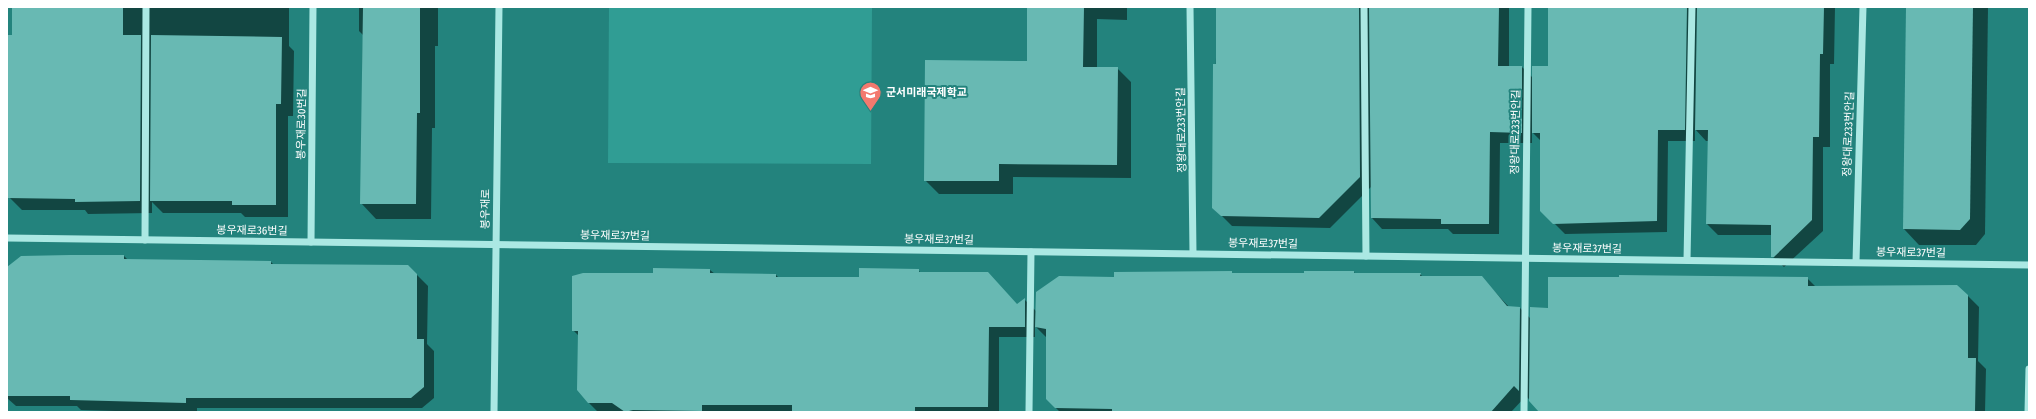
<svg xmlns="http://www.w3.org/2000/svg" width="2036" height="419" viewBox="0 0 2036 419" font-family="'Fira Sans Condensed','Noto Sans KR',sans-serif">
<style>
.green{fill:#309d94}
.shadow{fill:#0007}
.building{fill:#68b9b3}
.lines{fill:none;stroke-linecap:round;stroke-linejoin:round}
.minor{stroke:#abe8e3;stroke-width:7}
.labels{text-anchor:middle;stroke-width:4;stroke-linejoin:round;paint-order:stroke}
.poi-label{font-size:11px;font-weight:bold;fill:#fff;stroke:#23837d;text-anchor:start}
.street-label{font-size:11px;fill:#fff;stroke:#23837d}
</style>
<rect width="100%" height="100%" fill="#23837d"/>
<polygon class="green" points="609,7 872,7 871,164 608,163"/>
<g class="shadow">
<polygon points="13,7 289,7 289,46 294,51 293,116 288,116 288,217 245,217 241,213 163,213 152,202 152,213 88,214 85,210 22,210 7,195 7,36 13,36"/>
<polygon points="359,7 438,7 438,46 435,46 435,128 432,128 431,219 376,219 361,203 363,35 359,31"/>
<polygon points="1028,7 1127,7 1127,20 1097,19 1097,68 1117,68 1131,82 1131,178 1013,177 1013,194 939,194 925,180 1028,62"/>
<polygon points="1217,7 1509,7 1509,67 1522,67 1533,78 1549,67 1549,7 1835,7 1834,64 1830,64 1830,147 1823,147 1823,231 1784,267 1772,256 1772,235 1718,235 1707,224 1709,141 1706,141 1695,129 1695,141 1668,141 1667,232 1565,234 1541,210 1541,141 1532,132 1532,143 1500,143 1499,234 1453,234 1448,229 1382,229 1372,218 1371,187 1330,228 1232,226 1213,207"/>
<polygon points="1907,7 1988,7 1985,234 1976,245 1919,245 1904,229"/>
<polygon points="124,256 128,260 271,262 274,265 408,266 428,286 427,344 434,351 434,398 422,408 197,408 197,412 149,412 81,410 77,406 16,406 7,398 7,268"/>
<polygon points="654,269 710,270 715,274 776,275 779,278 860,278 918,270 921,273 1017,305 1025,300 1036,311 1115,278 1354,272 1355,274 1420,274 1423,277 1481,277 1509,307 1520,308 1531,319 1549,309 1807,278 1816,287 1968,296 1979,307 1978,361 1986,369 1985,412 1541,412 1526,396 1511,412 1060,412 1047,399 1047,338 1035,326 1035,337 999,337 999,412 598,412 589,403 579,336 573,330 654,274"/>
</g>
<g class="building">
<polygon points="12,7 123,7 123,35 141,35 140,201 75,202 75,199 7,198 7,35 12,35"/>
<polygon points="363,7 420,7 420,113 417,113 416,204 360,204"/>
<polygon points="1027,7 1084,7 1083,67 1118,67 1117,165 999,164 999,181 924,181 925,60 1027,61"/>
<polygon points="1216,7 1359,7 1360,177 1319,218 1221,216 1212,208 1213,64 1216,64"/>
<polygon points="1369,7 1499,7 1498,66 1522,66 1522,133 1490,132 1489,224 1441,224 1441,219 1371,218"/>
<polygon points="1548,7 1687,7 1685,130 1658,130 1657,221 1553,224 1540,211 1540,133 1532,133 1532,66 1548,66"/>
<polygon points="1697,7 1824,7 1823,54 1820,54 1819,137 1813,137 1812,220 1774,257 1771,257 1771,225 1706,224 1708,130 1695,130"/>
<polygon points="1906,7 1973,7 1970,219 1960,230 1903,229"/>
<polygon points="151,35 282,37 281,104 276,104 276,205 232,205 232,201 150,201"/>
<polygon points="70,255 124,255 124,259 271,261 271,264 408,265 417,274 417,339 424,339 424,387 411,398 186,398 186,403 70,400 70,396 7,396 7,267 21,256"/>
<polygon points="653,268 710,269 710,273 776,274 776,277 859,277 859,268 919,269 919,272 988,272 1017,304 1025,298 1025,327 989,327 988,407 915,407 915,412 792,412 792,405 702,405 702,411 633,410 625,412 612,403 588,403 577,390 578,331 572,331 572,276 583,273 653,273"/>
<polygon points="1232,271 1232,273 1304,273 1304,271 1354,271 1354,273 1421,273 1420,276 1482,276 1507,306 1520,307 1519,391 1514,386 1491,412 1112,412 1112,409 1055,408 1046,399 1046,329 1035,327 1036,292 1059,276 1114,277 1114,272"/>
<polygon points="1619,275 1808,277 1808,286 1957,285 1968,295 1968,358 1976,358 1975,412 1539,412 1529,401 1530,307 1548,308 1548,277 1619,277"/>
</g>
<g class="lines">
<g class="minor">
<polyline points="1190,7 1193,253"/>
<polyline points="1364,7 1366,256"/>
<polyline points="7,238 2029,265"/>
<polyline points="145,240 146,7"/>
<polyline points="311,242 313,7"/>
<polyline points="1687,260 1692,7"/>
<polyline points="1856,262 1863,7"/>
<polyline points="494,412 499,7"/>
<polyline points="1029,412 1031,252"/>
<polyline points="1524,412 1528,7"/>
<polyline points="2028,412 2029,369"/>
</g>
</g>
<defs>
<symbol id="school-pin" viewBox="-11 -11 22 30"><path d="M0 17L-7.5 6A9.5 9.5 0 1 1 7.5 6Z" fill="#f3796e" stroke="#23837d"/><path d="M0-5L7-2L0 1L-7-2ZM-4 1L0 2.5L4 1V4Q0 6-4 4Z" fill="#fff"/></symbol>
</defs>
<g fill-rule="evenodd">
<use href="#school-pin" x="858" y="80" width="25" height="34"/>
</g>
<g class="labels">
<g class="poi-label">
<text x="886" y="96">군서미래국제학교</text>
</g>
<g class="street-label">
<text transform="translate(301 124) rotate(-89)" y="4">봉우재로30번길</text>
<text transform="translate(1181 130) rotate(-91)" y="4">정왕대로233번안길</text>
<text transform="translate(1515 132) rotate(-89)" y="4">정왕대로233번안길</text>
<text transform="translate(1848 134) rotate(-88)" y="4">정왕대로233번안길</text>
<text transform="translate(485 209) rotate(-89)" y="4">봉우재로</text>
<text transform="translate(252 230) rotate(1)" y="4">봉우재로36번길</text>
<text transform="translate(615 235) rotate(1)" y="4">봉우재로37번길</text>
<text transform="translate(939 239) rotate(1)" y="4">봉우재로37번길</text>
<text transform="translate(1263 243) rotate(1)" y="4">봉우재로37번길</text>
<text transform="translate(1587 248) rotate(1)" y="4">봉우재로37번길</text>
<text transform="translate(1911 252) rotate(1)" y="4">봉우재로37번길</text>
</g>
</g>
<rect width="2036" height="419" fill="none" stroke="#ffffff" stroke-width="16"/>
</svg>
